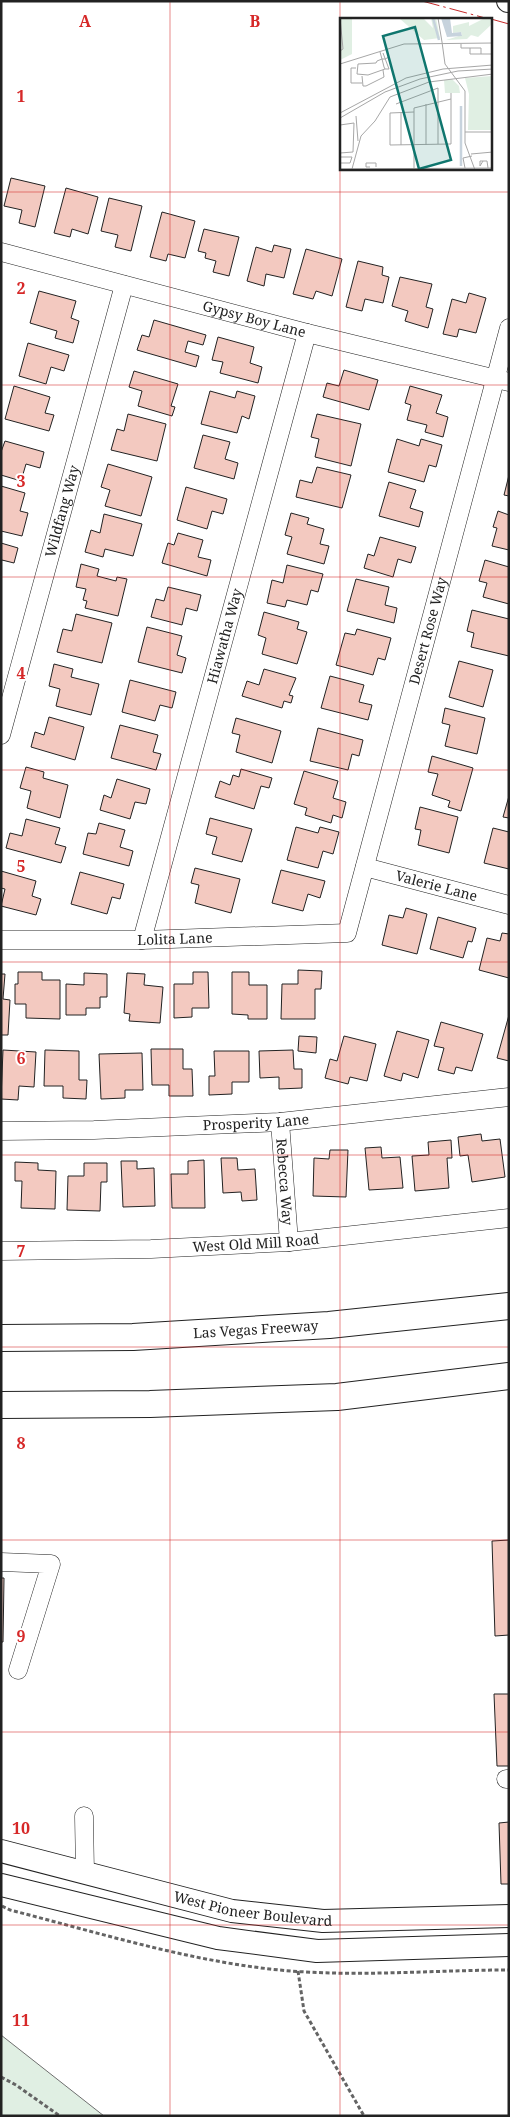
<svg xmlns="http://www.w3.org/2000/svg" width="510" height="2117" viewBox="0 0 510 2117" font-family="'Noto Serif',serif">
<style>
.green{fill:#e0efe3;stroke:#6f6f6f}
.building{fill:#f3c9c0;stroke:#222}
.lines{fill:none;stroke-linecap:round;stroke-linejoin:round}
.minor-casing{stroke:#222;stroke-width:19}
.major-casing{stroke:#222;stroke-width:24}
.highway-casing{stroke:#222;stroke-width:28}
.path{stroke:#646464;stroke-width:3;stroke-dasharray:4 2.5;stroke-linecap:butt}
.minor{stroke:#fff;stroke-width:18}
.major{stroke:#fff;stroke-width:22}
.highway{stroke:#fff;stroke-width:26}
.power{stroke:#c62828;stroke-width:1;stroke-dasharray:18 4 2.5 4;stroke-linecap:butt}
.grid{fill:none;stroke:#d62828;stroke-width:1;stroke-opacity:0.55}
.labels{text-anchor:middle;stroke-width:4;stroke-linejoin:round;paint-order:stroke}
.street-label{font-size:14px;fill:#222;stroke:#fff}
.inset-river{fill:none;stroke:#c7d3dd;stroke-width:2.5}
.inset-road{fill:none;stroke:#a7a7a7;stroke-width:1}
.view{fill:#0f766e;fill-opacity:0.15;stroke:#0f766e;stroke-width:2.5}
.inset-edge{fill:none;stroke:#222;stroke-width:2.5}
.grid-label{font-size:16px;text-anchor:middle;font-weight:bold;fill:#d62828;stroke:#fff;stroke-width:4;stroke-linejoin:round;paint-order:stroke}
</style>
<rect width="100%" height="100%" fill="#fff"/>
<polygon class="green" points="1,2035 104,2116 1,2116"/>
<g class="building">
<polygon points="11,178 45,186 35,227 19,223 22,210 4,206"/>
<polygon points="66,188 98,197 88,234 72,229 70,237 54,233"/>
<polygon points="109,198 142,206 131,251 115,247 118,235 101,231"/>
<polygon points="162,212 195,221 185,258 168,254 166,261 150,257"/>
<polygon points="204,229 239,237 229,276 213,272 216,261 205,258 206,253 198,251"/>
<polygon points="274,245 291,249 284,278 266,274 264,286 247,281 256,247 272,252"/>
<polygon points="306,249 342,259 332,296 316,291 313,299 293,294"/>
<polygon points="358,261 383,267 382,275 389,277 383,303 365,299 362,311 346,307"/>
<polygon points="400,277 432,284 426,307 433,309 428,328 405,321 408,311 392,306"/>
<polygon points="39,291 76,301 71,318 79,321 73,343 55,338 57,331 30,323"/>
<polygon points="469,293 486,298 476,333 459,329 457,337 443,334 452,299 466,303"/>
<polygon points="154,320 206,335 203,345 188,341 185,352 199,356 196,367 137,350 142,335 149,337"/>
<polygon points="218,337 254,347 250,363 262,367 258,383 220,373 223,362 212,360"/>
<polygon points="28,343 69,355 64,371 51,367 46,384 19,376"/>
<polygon points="344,370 378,380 369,410 323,397 327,383 339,386"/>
<polygon points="134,371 178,384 171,406 175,407 172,416 138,406 142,391 129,387"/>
<polygon points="14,386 50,397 45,413 54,415 49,431 5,419"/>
<polygon points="410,386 442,395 436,413 448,417 443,437 425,432 427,425 407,420 411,405 405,403"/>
<polygon points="210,391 235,398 237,391 255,396 249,419 242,416 237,433 201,424"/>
<polygon points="128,414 166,424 157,461 111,450 117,429 124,431"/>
<polygon points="317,414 361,424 351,466 315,457 319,439 311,437"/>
<polygon points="203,435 230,442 225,459 238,463 234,479 194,468"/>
<polygon points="397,439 419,446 421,439 442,445 436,467 429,465 424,482 388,472"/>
<polygon points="5,441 44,452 40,468 26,464 21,481 1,475 1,452"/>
<polygon points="108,464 152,477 141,516 105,506 110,490 101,487"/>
<polygon points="317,467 351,475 342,508 296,497 300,480 312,483"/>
<polygon points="509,475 509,496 504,495"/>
<polygon points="389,482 416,490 410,508 423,512 419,527 379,516"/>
<polygon points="1,486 25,493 20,511 28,513 22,536 1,531"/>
<polygon points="186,487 227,499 223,514 212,511 207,529 177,520"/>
<polygon points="498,511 509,515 509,550 492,546 497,528 493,527"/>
<polygon points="291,513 309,518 307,524 324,529 320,544 329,546 324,564 287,554 292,537 285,535"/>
<polygon points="104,514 142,524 133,556 105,549 103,557 85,552 91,530 100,533"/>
<polygon points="178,533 203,540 198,557 211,560 207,576 162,563 168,543 174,545"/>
<polygon points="380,537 416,547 411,563 398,559 393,577 364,568 368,554 374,556"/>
<polygon points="1,543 18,548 14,563 2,560 1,563"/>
<polygon points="485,560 509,567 509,604 483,597 487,583 479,581"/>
<polygon points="81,564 99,569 97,576 116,581 117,577 127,579 118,616 85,608 87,601 83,600 86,589 76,587"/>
<polygon points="287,565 323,574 318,592 311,590 307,605 287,600 285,607 267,603 272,580 283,583"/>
<polygon points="356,579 389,587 385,605 397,608 394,623 347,611"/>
<polygon points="168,587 201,595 197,611 186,608 182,625 151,617 156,599 164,601"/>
<polygon points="472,610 509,619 509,656 471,647 474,633 467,631"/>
<polygon points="264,612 299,622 297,629 307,632 297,664 262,654 266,638 258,635"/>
<polygon points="76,614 112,623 102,663 57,652 63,629 72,631"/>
<polygon points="147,627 182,636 177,655 186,658 182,673 138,662"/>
<polygon points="357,629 391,638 385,660 378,658 373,675 336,665 345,633 355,635"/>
<polygon points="459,661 493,670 483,707 449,697"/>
<polygon points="54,664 73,669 71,677 99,684 91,715 56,706 60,689 49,686"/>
<polygon points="264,669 296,678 289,695 293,696 291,703 284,701 282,708 242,696 247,681 259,685"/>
<polygon points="330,676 364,685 359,702 372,705 368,720 321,708"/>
<polygon points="130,680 176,692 172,708 160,705 155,721 122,712"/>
<polygon points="445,708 485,718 477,754 445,746 450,725 442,723"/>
<polygon points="49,717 84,727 75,760 31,747 35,732 44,735"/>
<polygon points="236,718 281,731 272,763 236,752 240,735 232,733"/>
<polygon points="120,725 158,735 153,752 161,754 156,770 111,758"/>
<polygon points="318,728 363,740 359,756 352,754 348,770 310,761"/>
<polygon points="432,756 473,768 461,811 448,807 450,801 432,795 438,774 428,772"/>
<polygon points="26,767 44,772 43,778 68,785 60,818 27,808 31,791 20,788"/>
<polygon points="241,769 272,778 269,788 261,786 254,809 215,797 220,781 230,785 233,775 239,777"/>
<polygon points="304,771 338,781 333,798 346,802 342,818 333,815 331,823 305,815 307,808 294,804"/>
<polygon points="117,779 150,789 146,804 135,802 130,819 100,810 104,795 111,798"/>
<polygon points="509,796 509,818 503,817"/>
<polygon points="420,807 458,817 449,853 418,845 421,830 415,829"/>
<polygon points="210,818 252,829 242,862 212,854 217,837 206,834"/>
<polygon points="26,819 60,828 55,844 66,847 61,863 6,848 10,833 22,836"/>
<polygon points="99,823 125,830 120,847 133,851 129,866 83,854 88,833 96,834"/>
<polygon points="296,827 318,833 320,827 339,832 333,854 323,851 318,868 287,860"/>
<polygon points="493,828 509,832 509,869 484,863"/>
<polygon points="195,868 240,879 231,913 195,903 199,885 191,883"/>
<polygon points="281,870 325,881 320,898 308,894 303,911 272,903"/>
<polygon points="1,871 36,881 32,896 41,899 36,915 1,906 5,889 1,888"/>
<polygon points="80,872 124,884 120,899 112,897 107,914 71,904"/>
<polygon points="406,908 427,914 417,954 382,945 389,915 403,918"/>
<polygon points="438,917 476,928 472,942 468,941 463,958 430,949"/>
<polygon points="502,933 509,934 509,978 479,970 487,938 500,941"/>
<polygon points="298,970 322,971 321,989 315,989 315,1019 281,1019 282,984 298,984"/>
<polygon points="18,972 42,972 42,980 60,980 60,1019 26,1018 26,1004 15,1004 15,984 18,984"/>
<polygon points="193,972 208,972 209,1008 192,1008 192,1017 174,1018 174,984 193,984"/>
<polygon points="232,972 249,972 249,985 267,985 267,1019 248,1019 248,1015 232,1014"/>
<polygon points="84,973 107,974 107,997 100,997 100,1008 86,1008 86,1015 66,1015 66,984 84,985"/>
<polygon points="127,973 145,974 144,985 163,987 160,1023 129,1021 130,1014 124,1013"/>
<polygon points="1,974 5,974 3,999 10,1000 8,1035 1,1035"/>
<polygon points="509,1015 509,1061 497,1058"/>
<polygon points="441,1022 483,1034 472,1071 456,1067 454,1074 438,1070 444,1048 434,1046"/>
<polygon points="397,1031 429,1040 418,1078 403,1073 401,1081 384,1076"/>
<polygon points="299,1036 317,1037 316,1053 298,1051"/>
<polygon points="344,1036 376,1044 367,1081 350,1077 348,1084 325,1078 330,1059 337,1061"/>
<polygon points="151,1049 183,1049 183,1069 192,1069 193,1096 169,1096 169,1085 152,1085"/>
<polygon points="3,1050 36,1052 34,1087 19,1086 18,1100 1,1099"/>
<polygon points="45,1050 79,1051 79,1080 87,1080 86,1099 63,1098 63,1086 44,1086"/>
<polygon points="293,1050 294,1069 302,1069 302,1088 279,1089 279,1077 260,1078 259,1051"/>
<polygon points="214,1051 249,1051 249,1082 232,1082 232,1094 209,1095 209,1076 215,1076"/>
<polygon points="142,1053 143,1090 125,1090 125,1098 101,1099 99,1054"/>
<polygon points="481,1134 482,1141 500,1139 505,1177 472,1182 468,1155 460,1156 458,1137"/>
<polygon points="451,1140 452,1158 447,1158 449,1188 415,1191 412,1156 429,1155 428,1142"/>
<polygon points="381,1147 382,1158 400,1157 403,1188 369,1190 365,1148"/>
<polygon points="330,1150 348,1150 346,1197 313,1196 314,1158 329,1159"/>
<polygon points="221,1158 237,1158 238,1170 255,1169 257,1200 242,1201 241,1192 223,1193"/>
<polygon points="204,1160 205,1208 172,1208 171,1174 188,1174 188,1161"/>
<polygon points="121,1161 137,1161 137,1169 154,1168 155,1206 123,1207"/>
<polygon points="15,1162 38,1163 38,1170 56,1171 55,1209 21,1208 22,1181 15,1181"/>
<polygon points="84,1163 107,1163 107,1182 101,1182 100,1211 67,1210 68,1176 84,1176"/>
<polygon points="509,1540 509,1635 495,1636 492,1541"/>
<polygon points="1,1578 4,1578 3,1642 1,1642"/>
<polygon points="494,1694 509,1694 509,1766 497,1766"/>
<polygon points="509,1822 509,1884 501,1884 499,1823"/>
</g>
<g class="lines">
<defs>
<g id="minor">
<path id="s1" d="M1,252L307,333L509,382"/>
<path id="s2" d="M1,735L124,285"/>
<path id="s3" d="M365,867L509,905"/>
<path id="s4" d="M1,940H142L347,933L509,328"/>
<path id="s5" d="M142,940L307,333"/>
<path id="s6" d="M280,1122L289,1242"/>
<path id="s7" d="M1,1131L94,1130L280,1122L509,1097"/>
<path id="s8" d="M1,1251L151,1249L289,1242L509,1218"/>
<polyline points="1,1562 51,1564 18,1670"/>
<polyline points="506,1779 509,1779"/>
<polyline points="84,1816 85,1873"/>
</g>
<g id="major">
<polyline points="508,1 509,1"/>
<path id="s9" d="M1,1851L232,1911L323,1921L509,1916"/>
<polyline points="1,1885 218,1938 317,1951 509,1945"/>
</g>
<g id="highway">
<path id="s10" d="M1,1338L133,1337L329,1325L509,1306"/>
<polyline points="1,1405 150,1404 337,1397 509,1376"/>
</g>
</defs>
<use href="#minor" class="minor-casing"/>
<use href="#major" class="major-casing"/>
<use href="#highway" class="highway-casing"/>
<g class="path">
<path d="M2,1906L10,1910C96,1932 182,1959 270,1969C349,1978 429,1970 509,1970"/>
<polyline points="298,1971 304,2011 364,2116"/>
<polyline points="1,2077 16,2085 60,2116"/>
</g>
<use href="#minor" class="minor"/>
<use href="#major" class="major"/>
<use href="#highway" class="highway"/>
<g class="power">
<polyline points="422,1 489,19"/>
<polyline points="491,19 509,24"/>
</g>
</g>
<path class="grid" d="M170,1V2116M340,1V2116M1,192H509M1,385H509M1,577H509M1,770H509M1,962H509M1,1155H509M1,1347H509M1,1540H509M1,1732H509M1,1925H509"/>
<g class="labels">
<g class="street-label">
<text dy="5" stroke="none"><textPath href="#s1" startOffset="262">Gypsy Boy Lane</textPath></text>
<text dy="5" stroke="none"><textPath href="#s2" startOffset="232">Wildfang Way</textPath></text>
<text dy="5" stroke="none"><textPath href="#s4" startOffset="659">Desert Rose Way</textPath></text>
<text dy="5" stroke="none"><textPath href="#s5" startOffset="315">Hiawatha Way</textPath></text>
<text dy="5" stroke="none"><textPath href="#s3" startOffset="74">Valerie Lane</textPath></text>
<text dy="5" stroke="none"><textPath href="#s4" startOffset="174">Lolita Lane</textPath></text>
<text dy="5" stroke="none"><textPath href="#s7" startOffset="255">Prosperity Lane</textPath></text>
<text dy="5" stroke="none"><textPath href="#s6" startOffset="60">Rebecca Way</textPath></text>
<text dy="5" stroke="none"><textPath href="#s8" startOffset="255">West Old Mill Road</textPath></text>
<text dy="5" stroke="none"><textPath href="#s10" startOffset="255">Las Vegas Freeway</textPath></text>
<text dy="5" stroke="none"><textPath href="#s9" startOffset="259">West Pioneer Boulevard</textPath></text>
</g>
</g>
<g transform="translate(340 18)">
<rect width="152" height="152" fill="#fff"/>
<path d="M0,0H12V36L0,42ZM59,0H83L93,10L91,0H96L100,20L84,22ZM145,0H152V6L138,19L131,17L135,13L127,21L106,22L122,17L121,14L113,15V8L129,4V8ZM152,58V112H128L129,76L125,60ZM112,61L119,68L120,75H105L104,62Z" fill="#e0efe3"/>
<path d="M101,0H110L112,15L121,14L122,18L107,19Z" fill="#c7d3dd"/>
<path class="inset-river" d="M93,0L99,22M121,88V148"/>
<path class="inset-road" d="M98,0L102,24M102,24L105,46L125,73V125L135,152M121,26V30H130V36H152M130,30H141V36M0,33L3,31L0,0M40,34L42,41L44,49L45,51L28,57L17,56L18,46L36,45L37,43L42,41H45L49,39M43,35L49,51H45M0,46L64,26L153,25M16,50H11V65H22M22,58L23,68H26L44,59L43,52M56,86L98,70V126M61,94V127M74,94L50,95V127L111,126V75M0,95L66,60L103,51L153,47M16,98L18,123M0,100L45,74L80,61L118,53L153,51M0,107L14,105L13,134L0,135M125,114H153M86,127V86M131,136L153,134M0,139H12L10,145H0M143,143L140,148V143H147L148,150M30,149H26V145H36V149M125,150L123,140L132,138M0,151L153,150M12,151L21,118L35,103L50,79L89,64L153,56M74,152V90L111,81"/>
<path class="view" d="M75,9L111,142L79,151L43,18Z"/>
<rect width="152" height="152" class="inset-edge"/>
</g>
<g class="grid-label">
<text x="85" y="27">A</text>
<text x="255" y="27">B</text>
<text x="21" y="102">1</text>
<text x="21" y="294">2</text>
<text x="21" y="487">3</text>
<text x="21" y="679">4</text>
<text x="21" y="872">5</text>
<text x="21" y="1064">6</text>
<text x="21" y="1257">7</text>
<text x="21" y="1449">8</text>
<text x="21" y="1642">9</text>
<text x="21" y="1834">10</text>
<text x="21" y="2026">11</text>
</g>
<rect width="510" height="2117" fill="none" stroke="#222222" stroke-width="5"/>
</svg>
